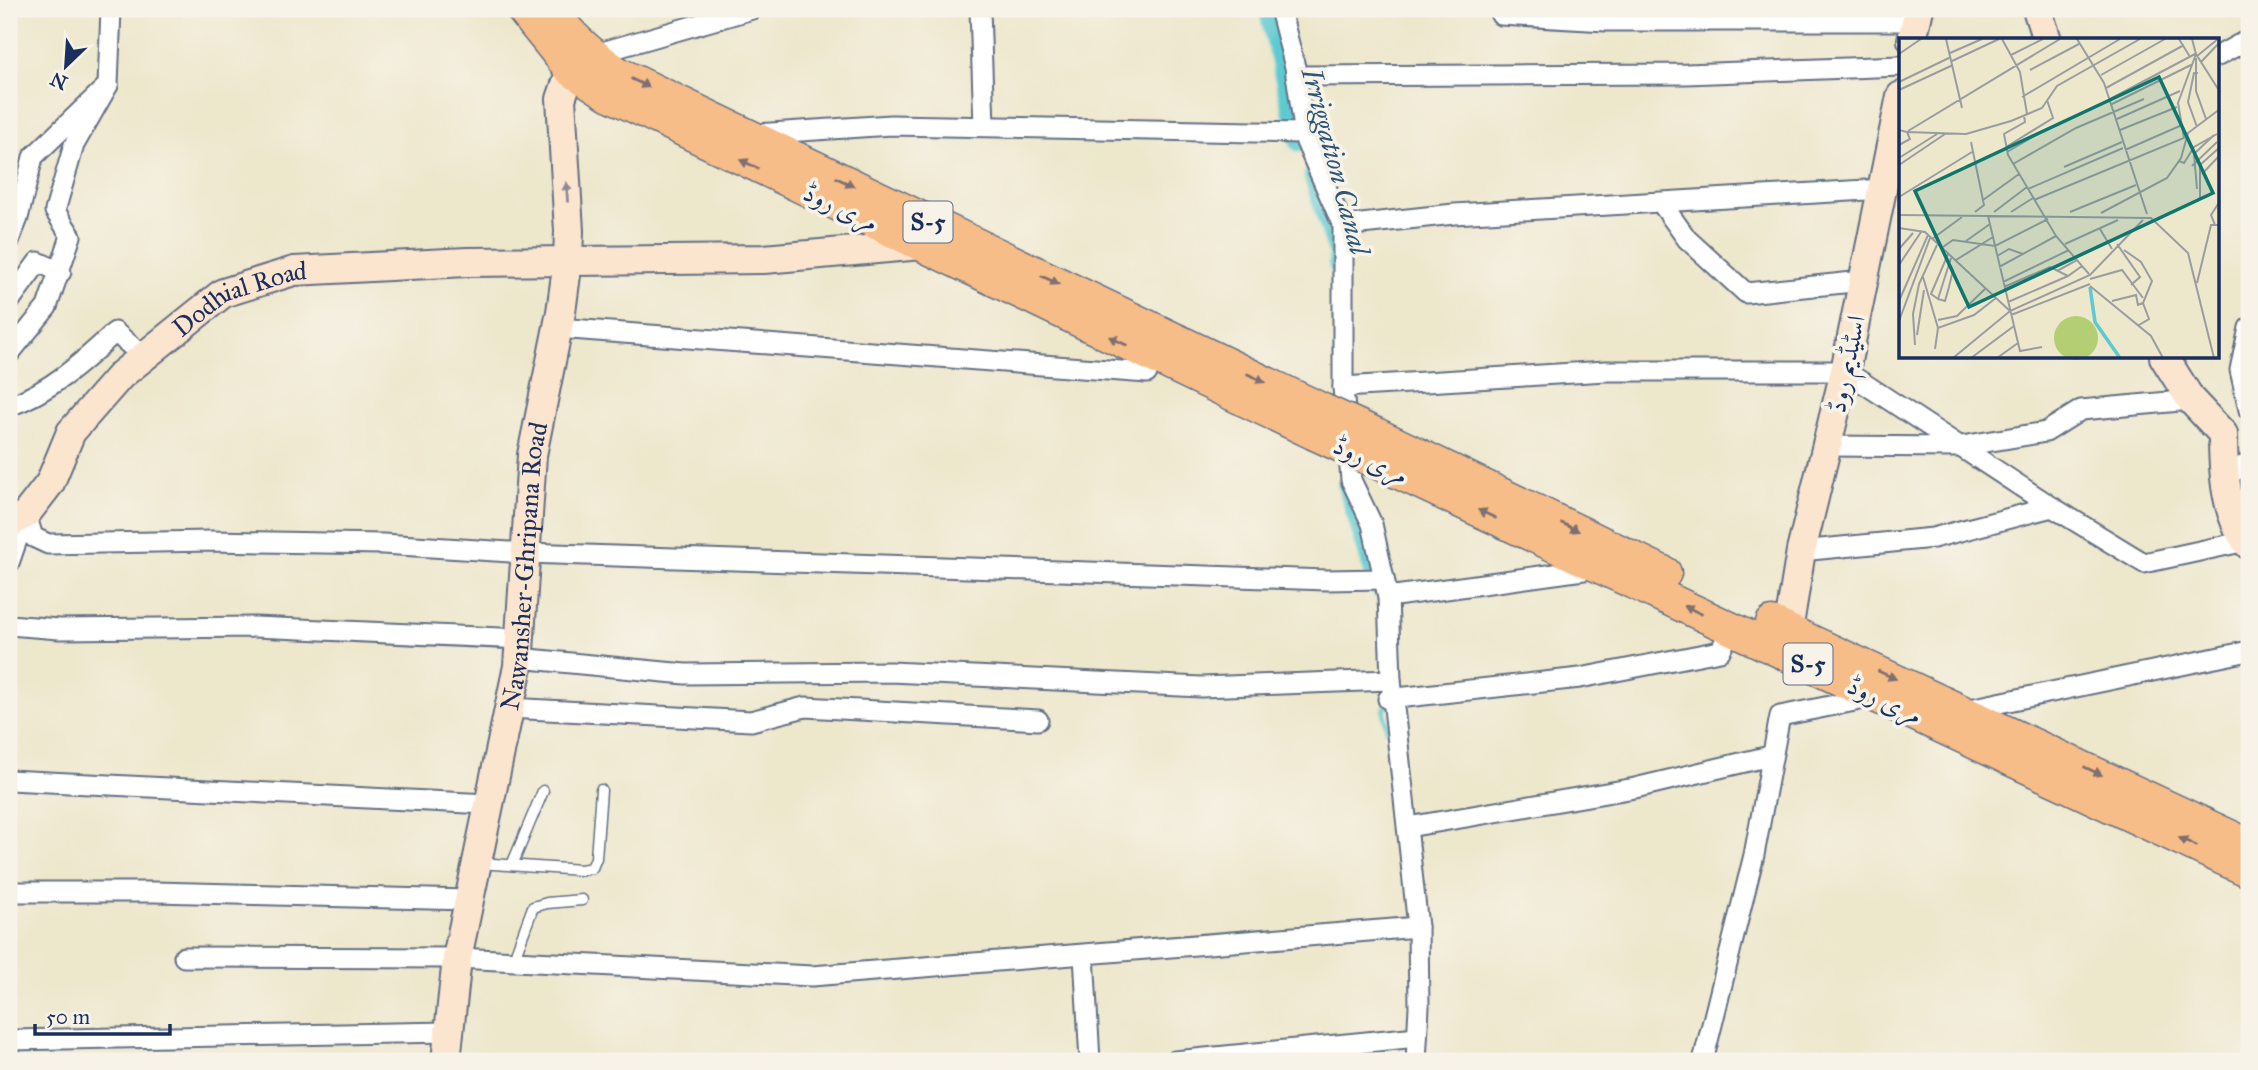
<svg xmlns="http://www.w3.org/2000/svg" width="2258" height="1070" viewBox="0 0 2258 1070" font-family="'IM FELL Great Primer',Amiri,serif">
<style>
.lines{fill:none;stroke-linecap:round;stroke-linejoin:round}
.stream{stroke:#5dcad2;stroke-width:5}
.canal{stroke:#5dcad2;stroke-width:19}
.lane-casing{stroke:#646f84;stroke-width:13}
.street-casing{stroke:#646f84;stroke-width:23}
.secondary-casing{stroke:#646f84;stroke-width:32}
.primary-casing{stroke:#646f84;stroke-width:35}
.lane{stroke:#fff;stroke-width:10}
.street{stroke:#fff;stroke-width:19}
.secondary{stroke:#fce5cf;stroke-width:28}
.primary{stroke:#f7bd88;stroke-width:32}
.primary-bridge-casing{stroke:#646f84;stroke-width:35;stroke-linecap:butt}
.primary-bridge{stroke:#f7bd88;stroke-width:32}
.oneway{fill:#7e6f71}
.oneway2{fill:#8c8a96}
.labels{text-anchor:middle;stroke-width:7;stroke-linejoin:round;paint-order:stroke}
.shield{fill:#f7f3e8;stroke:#5d6a87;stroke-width:2}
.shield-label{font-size:24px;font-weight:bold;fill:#1b2f5e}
.street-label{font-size:26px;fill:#1b2f5e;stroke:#f7f3e8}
.water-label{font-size:28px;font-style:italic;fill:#2c567b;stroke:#f7f3e8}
.inset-river{fill:none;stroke:#5dcad2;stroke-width:3.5}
.inset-road{fill:none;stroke:#999da0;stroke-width:2}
.view{fill:#0f766e;fill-opacity:0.15;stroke:#0f766e;stroke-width:3.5}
.inset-edge{fill:none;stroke:#1b2f5e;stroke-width:3.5}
</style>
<rect width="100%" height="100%" fill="#f7f3e8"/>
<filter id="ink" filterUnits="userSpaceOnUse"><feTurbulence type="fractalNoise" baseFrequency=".0143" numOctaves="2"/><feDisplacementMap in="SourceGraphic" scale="14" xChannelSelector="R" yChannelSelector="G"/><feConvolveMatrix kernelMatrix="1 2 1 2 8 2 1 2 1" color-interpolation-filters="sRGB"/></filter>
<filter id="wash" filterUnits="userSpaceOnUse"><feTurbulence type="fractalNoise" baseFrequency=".00686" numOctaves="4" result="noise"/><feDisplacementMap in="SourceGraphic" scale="28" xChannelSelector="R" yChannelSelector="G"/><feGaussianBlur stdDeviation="1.57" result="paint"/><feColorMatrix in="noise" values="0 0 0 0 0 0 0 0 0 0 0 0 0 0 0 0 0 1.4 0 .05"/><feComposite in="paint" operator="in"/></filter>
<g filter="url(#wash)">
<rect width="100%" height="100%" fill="#ede7cc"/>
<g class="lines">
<polyline class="stream" points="1387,729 1384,711 1387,704"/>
<g class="canal">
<polyline points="1268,9 1299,142"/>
<polyline points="1313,176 1338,254 1338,265"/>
<polyline points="1347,485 1378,587"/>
</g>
</g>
</g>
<g filter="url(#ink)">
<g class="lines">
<defs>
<g id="lane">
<polyline points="479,863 581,870 592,868 596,858 601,790"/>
<polyline points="512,865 543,791"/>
<polyline points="513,961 533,907 547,903 582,900"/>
</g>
<g id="street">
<polyline points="980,9 984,126"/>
<polyline points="1280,9 1295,67 1306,142 1343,226 1343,387 1351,480 1372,524 1388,597 1391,680 1418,927 1419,1007 1416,1061"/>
<polyline points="1498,9 1501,15 1606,21 1916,21"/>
<polyline points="592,55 752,9"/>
<polyline points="2218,56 2249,39"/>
<polyline points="1296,76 1686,74 1901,66"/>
<polyline points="756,134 891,125 1304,133"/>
<polyline points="1662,204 1687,239 1746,293 1863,281"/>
<polyline points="1343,226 1454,214 1884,189"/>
<polyline points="9,241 18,218 33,157 108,85 111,9"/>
<polyline points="9,302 38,262 61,272"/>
<polyline points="558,328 1147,373 1154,358"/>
<polyline points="2249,328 2240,370 2249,410"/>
<polyline points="9,354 47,307 71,236 55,211 74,145 108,85"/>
<polyline points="1343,387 1606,371 1845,371 2052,507 2144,563 2246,541"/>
<path d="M9,406C50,392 83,362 115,332L144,357"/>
<polyline points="1828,446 1956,447 2046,432 2081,410 2191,400"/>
<polyline points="2224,478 2249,462"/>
<polyline points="26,514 33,537 48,544 210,541 383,544 526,553 1326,580 1384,579"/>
<polyline points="1801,551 1933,538 2052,507"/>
<polyline points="9,563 26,514"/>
<polyline points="1388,597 1598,568"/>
<polyline points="9,625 59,629 255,627 521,639"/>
<polyline points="519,658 685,674 891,672 1201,687 1391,680"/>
<polyline points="1388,699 1580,678 1720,651 1732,628"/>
<polyline points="509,708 751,721 805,707 1038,720"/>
<polyline points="1965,710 2249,651"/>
<polyline points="9,780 488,804"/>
<polyline points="1408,827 1635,788 1770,756"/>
<polyline points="9,892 155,892 468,900"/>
<polyline points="1084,955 1090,1061"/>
<polyline points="184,957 457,958 812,976 1418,927"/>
<polyline points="9,1040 449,1032"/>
<polyline points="1175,1061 1417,1037"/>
<polyline points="1703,1061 1754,855 1780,716 1875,697"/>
</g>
<g id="secondary">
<polyline points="2037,9 2047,40"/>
<polyline points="1912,40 1919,9"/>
<path d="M2164,357L2191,400L2223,434C2223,471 2225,515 2249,545"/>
<path id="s1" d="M9,524L26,514L50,483L71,432L121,375L223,293L294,271L467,262L764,259L922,245"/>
<polyline points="1788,631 1801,551 1845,371 1901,96"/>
<path id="s2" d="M446,1061L457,958L518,666L532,455L561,312L568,260L569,231L561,99L571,70"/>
</g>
<g id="primary">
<polyline points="522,9 571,70 608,94 1313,433"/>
<path d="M552,9C568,36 593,55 618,73L1323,410"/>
<polyline points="1376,434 1665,573"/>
<polyline points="1367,458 2249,871"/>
<polyline points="1772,623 2249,845"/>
</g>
</defs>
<use href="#lane" class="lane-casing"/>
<use href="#street" class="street-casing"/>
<use href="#secondary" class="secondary-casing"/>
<use href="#primary" class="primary-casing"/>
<use href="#lane" class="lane"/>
<use href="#street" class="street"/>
<use href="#secondary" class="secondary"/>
<use href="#primary" class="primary"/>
<defs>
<g id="primary-bridge">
<polyline points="1323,410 1376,434"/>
<polyline points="1313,433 1367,458"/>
</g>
</defs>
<use href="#primary-bridge" class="primary-bridge-casing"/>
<use href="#primary-bridge" class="primary-bridge"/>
</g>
<defs><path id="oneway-solid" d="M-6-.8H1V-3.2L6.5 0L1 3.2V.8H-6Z" transform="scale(1.75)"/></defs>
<g class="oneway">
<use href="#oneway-solid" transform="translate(640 83) rotate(26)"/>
<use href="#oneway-solid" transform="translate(749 164) rotate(-155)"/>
<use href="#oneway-solid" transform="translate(845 182) rotate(26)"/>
<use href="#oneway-solid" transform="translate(1050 280) rotate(26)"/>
<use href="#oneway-solid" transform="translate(1118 341) rotate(-154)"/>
<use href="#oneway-solid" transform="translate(1256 378) rotate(26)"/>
<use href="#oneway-solid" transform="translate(1487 514) rotate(-155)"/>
<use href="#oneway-solid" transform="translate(1570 527) rotate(26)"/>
<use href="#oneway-solid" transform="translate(1693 610) rotate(-155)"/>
<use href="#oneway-solid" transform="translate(1887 675) rotate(24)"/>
<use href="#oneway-solid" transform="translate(2093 771) rotate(25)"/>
<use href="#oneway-solid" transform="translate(2188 842) rotate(-155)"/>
</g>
<use class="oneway2" href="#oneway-solid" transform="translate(567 192) rotate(-93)"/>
</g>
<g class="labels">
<g class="shield">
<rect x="903.5" y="201.5" width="49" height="41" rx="5"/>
<rect x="1783.5" y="643.5" width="49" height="41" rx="5"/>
</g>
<g class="shield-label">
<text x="928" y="230">S-5</text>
<text x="1808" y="672">S-5</text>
</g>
<g class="street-label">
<text transform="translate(841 207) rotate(25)" y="9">مری روڈ</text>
<text dy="9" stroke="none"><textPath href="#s1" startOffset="334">Dodhial Road</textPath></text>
<text transform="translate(1846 364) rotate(-78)" y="9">اسٹیڈیم روڈ</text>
<text transform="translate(1371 460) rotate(25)" y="9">مری روڈ</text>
<text dy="9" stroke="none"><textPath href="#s2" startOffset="502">Nawansher-Ghripana Road</textPath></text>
<text transform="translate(1885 700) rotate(25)" y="9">مری روڈ</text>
</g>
<g class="water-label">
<text transform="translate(1336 161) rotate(75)" y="10">Irriggation Canal</text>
</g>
</g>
<g transform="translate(1899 38)">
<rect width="320" height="320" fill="#ede7cc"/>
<path d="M155 300a22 22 0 1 1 44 0a22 22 0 1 1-44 0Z" fill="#b4ce73"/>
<path class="inset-river" d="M191,249L196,284L221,320"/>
<path class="inset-road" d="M47,1L63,70M103,1L121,34L128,76M178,1L205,45L248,176M280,1L291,19M293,1L297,16L321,54M51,15L83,1M0,16L22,1M112,17L144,1M298,18L319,1M297,20V53L307,81M53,23L100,1M302,24L321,4M131,32L180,6M202,37L266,1M0,44L52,19M207,50L285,7M0,52L54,27M123,59L221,1M211,61L296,16M213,66L294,26M125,77L126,84L105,96L109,117L157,198L190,236M218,81L281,53M298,89L289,64L295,35H299M0,92L8,94L11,101L0,107M221,92L278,69M9,93L161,1M8,94L67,96L112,83L143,70L158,48L241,1M72,104L85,167L76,174M107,109L154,80L148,62M226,112L283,87M108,114L142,94M0,120L38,96M280,123L285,125L295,109L318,96M114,126L177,90L245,61M0,127L46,96M293,128L318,104M165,129L223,104M303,136L321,117M129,151L224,110M298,151L295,116L315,97M0,159L73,114M301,160V127L321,109M84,162L120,136M135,162L285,100L279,65L297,16M95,174L128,149M112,174L134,160M171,174L237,147M202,175L268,140L282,120L289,95L321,71M0,177L252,180L289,215L315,320M89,178L121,313L143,309M316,187L312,177L321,163M0,190L26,194L111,273M201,191L213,211M33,201L63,179M67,203L91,186M166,206L219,182M218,206L241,239L232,247M44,209L54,202L96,208L149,181M0,211L14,195M225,212L242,224L253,243L244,265L250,281L240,287M49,216L32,256L39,261L52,220M98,218L110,211L124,216M57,222L94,199M0,227L22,194M100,229L157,198M158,233L178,222M24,239L39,290L75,277L97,260M191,241L223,232L244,260M104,244L170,212M298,245L312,187H321M191,248L252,298L264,320M105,249L151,229L169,238M39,261L46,263L50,249L54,232L49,223M0,263L29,197M213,263L237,257L239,267L244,265M109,264L169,238L183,228M112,277L191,246M39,282L58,278L87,250M0,283L31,200M18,297L25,252M16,307L14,276L20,246L38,207M36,311L39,290M54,320L111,273L191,237L244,182M72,320L115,288M98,320L119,305"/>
<path class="view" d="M260,39L314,155L70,269L16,153Z"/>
<rect width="320" height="320" class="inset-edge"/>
</g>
<rect width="2258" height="1070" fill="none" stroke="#f7f3e8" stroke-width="35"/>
<g transform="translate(66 66) rotate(205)" stroke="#f7f3e8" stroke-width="5" paint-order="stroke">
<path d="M0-5L12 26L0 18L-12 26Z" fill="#1b2f5e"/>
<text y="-10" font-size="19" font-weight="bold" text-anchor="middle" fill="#1b2f5e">N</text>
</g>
<path d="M35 1024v10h135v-10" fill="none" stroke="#1b2f5e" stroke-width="3.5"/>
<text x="46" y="1024" font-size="21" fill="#1b2f5e" stroke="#f7f3e8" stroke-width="5" paint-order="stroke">50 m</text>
</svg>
